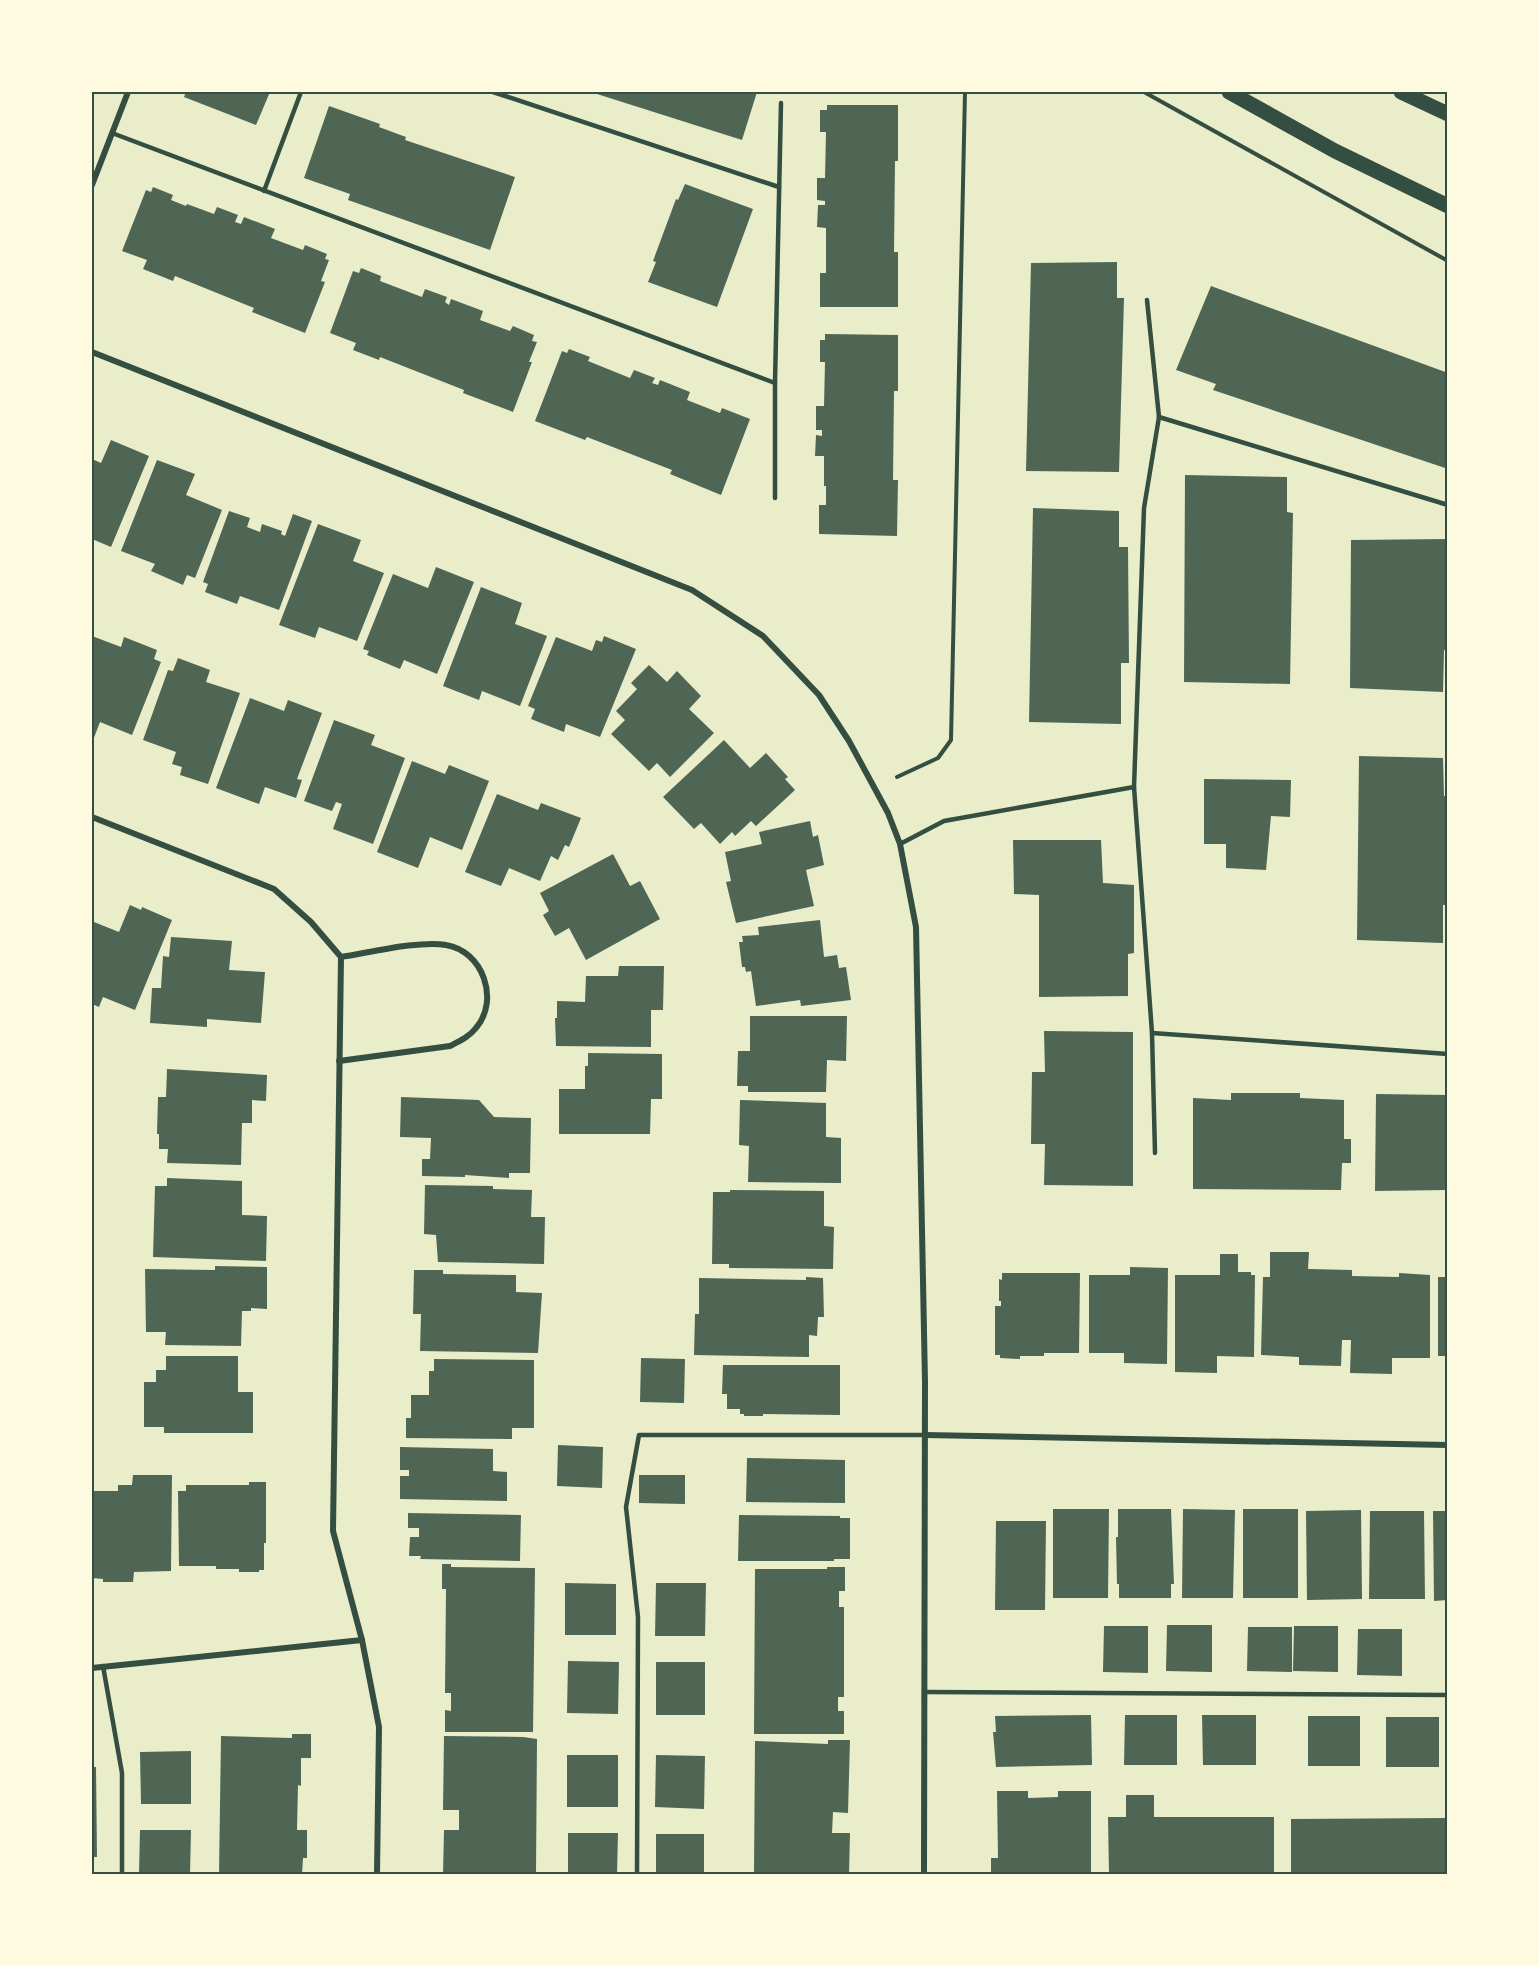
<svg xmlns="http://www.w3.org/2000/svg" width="1539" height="1966" viewBox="0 0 1539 1966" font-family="'Archivo Narrow',sans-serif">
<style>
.building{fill:#4f6655}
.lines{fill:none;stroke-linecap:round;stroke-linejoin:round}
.path{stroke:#344e41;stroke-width:4}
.service{stroke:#344e41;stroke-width:4.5}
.minor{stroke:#344e41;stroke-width:6}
.primary{stroke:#344e41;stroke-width:15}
.neatline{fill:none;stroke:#344e41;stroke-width:2}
</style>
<rect width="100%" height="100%" fill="#e9edc9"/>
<g class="building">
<polygon points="186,92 270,92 256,125 184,97"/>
<polygon points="598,92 757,92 742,140 597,94"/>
<polygon points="827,105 898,105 898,161 895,161 894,252 898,252 898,307 820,307 820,273 826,273 826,228 817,227 818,205 825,205 825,201 817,200 817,178 825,178 826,132 820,132 820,110 827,110"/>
<polygon points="329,106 380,124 379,127 406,137 405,140 515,177 490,250 348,200 350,194 304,178"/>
<polygon points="685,184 753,209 717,307 648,282 656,262 653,261 676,199 678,200"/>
<polygon points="153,187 173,195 171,200 186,206 187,204 214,214 217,207 238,215 235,222 241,224 244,217 275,229 271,238 303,250 305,245 327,254 325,259 329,260 321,281 325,282 305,333 252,312 254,308 175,276 173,281 143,269 147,260 122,251 146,190 151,192"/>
<polygon points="1117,262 1117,298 1124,298 1119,472 1026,471 1031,263"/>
<polygon points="361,268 381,276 380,281 422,297 425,289 447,297 445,302 449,305 451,299 483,311 480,320 510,331 513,326 534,335 532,341 537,342 529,362 532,362 513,412 463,393 464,390 380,357 379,360 353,350 356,343 330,333 353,271 359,273"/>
<polygon points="1211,286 1448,373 1448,469 1213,390 1216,384 1176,370"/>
<polygon points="825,334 898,335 898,391 894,391 893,480 898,480 897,536 819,534 819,505 826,505 826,486 824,486 824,456 815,456 816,435 822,436 822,430 816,430 816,406 824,406 825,362 820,362 820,340 825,340"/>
<polygon points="569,349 590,357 588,361 630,378 634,370 655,378 652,383 658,385 660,380 690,392 687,400 720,413 722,408 750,419 721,495 670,474 672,470 587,437 585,440 535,421 562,351 567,353"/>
<polygon points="111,440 149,456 111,547 92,539 92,459 101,463"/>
<polygon points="157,460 195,474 186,495 222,510 195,578 187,575 183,585 151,571 155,564 121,551"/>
<polygon points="1185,475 1287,477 1287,512 1293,513 1290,684 1184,682"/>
<polygon points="1033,508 1119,511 1119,547 1128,547 1129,663 1121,663 1121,724 1029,722"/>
<polygon points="229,511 250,518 247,527 260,532 262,524 282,531 281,534 285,536 293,514 312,521 279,610 240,596 237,604 205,592 208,584 203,582"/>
<polygon points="318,524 361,540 353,561 384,573 357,641 319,627 315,638 279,625"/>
<polygon points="1447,539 1448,650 1444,650 1443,692 1350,688 1351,540"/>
<polygon points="436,567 474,582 437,674 404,660 400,669 367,655 369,651 363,649 393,574 428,588"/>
<polygon points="481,587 522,603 515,624 547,636 520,706 482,691 479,700 443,686"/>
<polygon points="92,636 121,647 124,637 157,650 154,659 161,662 132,735 100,722 92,743"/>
<polygon points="604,636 636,649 600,737 566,724 564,732 531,719 535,709 528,706 556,637 592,651 596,640 602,642"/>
<polygon points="178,658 210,670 206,682 240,693 208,784 180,775 182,767 172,764 176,752 143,740 168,670 173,671"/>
<polygon points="649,665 667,682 677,671 701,696 689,709 714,733 670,777 657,763 649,771 611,734 625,720 616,711 637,689 631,683"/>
<polygon points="250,698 284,711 288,700 322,713 297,779 302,780 296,798 265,787 259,804 216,788"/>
<polygon points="334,720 375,735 371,745 405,758 373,844 333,829 342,804 336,802 332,811 304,801"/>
<polygon points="724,740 750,768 766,753 788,777 785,779 795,790 756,826 751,821 735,836 732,832 720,844 701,823 694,829 663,797"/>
<polygon points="1359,756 1443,758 1444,796 1448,796 1448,905 1443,905 1443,943 1357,940"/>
<polygon points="412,761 445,774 449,765 489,781 462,850 430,837 418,868 377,852"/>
<polygon points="1204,779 1291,780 1290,817 1271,816 1266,870 1226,868 1226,844 1204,844"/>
<polygon points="497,794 538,810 541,803 581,818 569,847 565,845 558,860 551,856 540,881 509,868 501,886 465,872"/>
<polygon points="810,821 813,837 818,835 824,865 806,870 814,906 736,923 726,882 731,881 725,852 762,844 759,832"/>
<polygon points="1013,840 1101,840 1103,883 1134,885 1134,953 1128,954 1128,996 1039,997 1039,895 1014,894"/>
<polygon points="613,854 630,886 640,881 660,919 586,960 569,928 555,936 543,915 549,911 540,893"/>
<polygon points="130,905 141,910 142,907 172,920 135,1010 103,997 99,1007 92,1004 92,929 94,922 119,932"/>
<polygon points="820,920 824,957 837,955 839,968 846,967 851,1000 801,1006 800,1000 756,1006 751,971 746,972 745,967 742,967 739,942 743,942 742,936 759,935 758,927"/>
<polygon points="171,937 232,941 229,970 265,972 261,1023 207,1019 207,1027 150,1023 152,988 161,988 163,956 169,957"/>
<polygon points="619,966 664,966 663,1010 651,1010 651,1047 556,1046 555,1018 557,1018 557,1001 585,1002 586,976 618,976"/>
<polygon points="750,1016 847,1016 846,1061 827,1060 826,1092 748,1092 748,1086 737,1086 738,1051 750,1051"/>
<polygon points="1044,1031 1133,1032 1133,1186 1044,1185 1045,1144 1031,1144 1032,1072 1045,1072"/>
<polygon points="588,1053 662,1054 662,1099 651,1099 650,1134 559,1134 559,1089 585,1089 585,1066 588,1066"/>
<polygon points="167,1069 267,1075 266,1101 252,1100 252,1123 242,1123 241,1165 167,1163 168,1149 159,1149 159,1134 157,1134 158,1097 166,1097"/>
<polygon points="1231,1093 1300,1093 1300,1098 1344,1100 1344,1139 1351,1139 1351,1163 1342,1163 1341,1190 1193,1189 1193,1098 1231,1100"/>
<polygon points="1376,1094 1448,1095 1448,1190 1375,1191"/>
<polygon points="401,1097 479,1100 494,1117 531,1118 530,1173 509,1173 509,1178 465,1175 465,1177 422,1176 422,1159 430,1159 431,1138 400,1137"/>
<polygon points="740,1100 826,1103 826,1137 841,1138 841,1183 748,1182 749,1146 739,1145"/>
<polygon points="167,1178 242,1181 242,1215 267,1216 266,1261 153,1257 155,1186 167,1186"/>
<polygon points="425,1185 493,1186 493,1189 532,1190 531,1217 545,1217 544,1264 438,1262 436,1235 424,1234"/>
<polygon points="730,1190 824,1191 824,1226 834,1227 833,1269 729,1268 729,1264 712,1264 713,1192 730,1192"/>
<polygon points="1270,1252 1309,1252 1308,1269 1352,1270 1352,1276 1399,1277 1399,1273 1430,1275 1430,1358 1392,1358 1392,1374 1350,1373 1351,1340 1342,1340 1341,1366 1299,1365 1299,1357 1261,1355 1263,1277 1270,1277"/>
<polygon points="1220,1254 1238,1254 1238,1272 1251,1272 1251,1275 1255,1275 1254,1357 1217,1356 1217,1373 1175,1372 1175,1275 1220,1275"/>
<polygon points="215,1266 267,1267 267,1309 251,1308 251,1311 242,1311 241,1346 165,1345 166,1332 146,1332 145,1269 215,1270"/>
<polygon points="1130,1267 1168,1268 1167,1364 1124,1363 1124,1353 1089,1353 1089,1275 1130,1275"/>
<polygon points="414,1270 443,1270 443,1274 516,1275 516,1292 542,1293 538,1353 420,1351 421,1314 413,1314"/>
<polygon points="1002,1273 1080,1273 1079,1353 1044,1353 1044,1356 1020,1356 1020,1359 1000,1358 1000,1355 995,1355 995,1306 1001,1306 1001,1301 999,1301 999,1279 1002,1280"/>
<polygon points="806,1277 823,1278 824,1317 818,1317 817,1336 809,1335 809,1357 694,1355 695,1314 699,1314 699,1278 806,1280"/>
<rect x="1438" y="1277" width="10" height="79"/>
<polygon points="166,1356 238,1356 238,1392 253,1392 253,1433 164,1433 164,1427 144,1427 144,1382 156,1382 156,1370 166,1370"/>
<polygon points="641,1358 685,1359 684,1403 640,1402"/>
<polygon points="434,1359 534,1360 534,1428 512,1428 512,1439 406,1438 406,1418 411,1418 411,1395 429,1395 429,1371 434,1371"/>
<polygon points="723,1365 840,1365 840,1415 763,1414 763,1416 744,1416 744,1414 740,1414 740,1409 727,1409 727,1394 722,1394"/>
<polygon points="558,1445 603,1447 602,1488 557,1486"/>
<polygon points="400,1447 493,1449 493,1471 507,1472 507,1501 400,1499 400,1476 409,1476 409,1470 400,1470"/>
<polygon points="747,1458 845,1460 845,1503 746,1502"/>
<polygon points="133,1475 172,1475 171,1571 134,1572 133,1582 103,1582 103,1579 92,1578 92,1491 118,1491 118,1485 132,1485"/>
<polygon points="639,1475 685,1475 685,1504 639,1503"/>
<polygon points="249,1482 266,1482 266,1543 264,1543 264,1570 259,1570 259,1572 239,1572 239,1569 216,1569 216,1566 179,1566 178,1491 186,1491 186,1485 249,1485"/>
<polygon points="1053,1509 1109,1509 1108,1598 1053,1598"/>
<polygon points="1118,1509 1171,1509 1174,1584 1171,1584 1171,1598 1119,1598 1119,1584 1117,1584 1116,1537 1118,1537"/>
<polygon points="1183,1509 1235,1510 1233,1598 1182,1598"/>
<rect x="1243" y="1509" width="55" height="89"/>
<polygon points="1361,1510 1362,1599 1307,1600 1306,1511"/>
<polygon points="1370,1511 1424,1511 1425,1599 1369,1599"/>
<polygon points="1433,1511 1448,1511 1448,1600 1434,1601"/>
<polygon points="408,1513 521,1515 520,1561 420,1559 421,1556 409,1556 410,1537 419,1537 419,1528 408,1528"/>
<polygon points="739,1515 840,1516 840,1518 850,1518 850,1559 834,1559 834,1561 738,1561"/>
<polygon points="996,1521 1046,1521 1045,1610 995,1610"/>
<polygon points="442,1564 451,1564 451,1567 535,1568 533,1732 445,1732 445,1710 451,1711 451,1693 445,1693 446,1589 442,1589"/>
<polygon points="827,1567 845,1567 845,1591 839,1591 839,1607 844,1607 844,1697 838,1697 838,1711 844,1711 844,1734 754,1734 755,1569 827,1569"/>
<polygon points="565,1583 616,1584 616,1635 565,1635"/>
<polygon points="656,1583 706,1583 705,1636 655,1636"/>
<polygon points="1167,1625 1212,1625 1212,1672 1166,1671"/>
<polygon points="1104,1626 1148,1626 1148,1673 1103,1672"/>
<polygon points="1294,1626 1338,1626 1338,1672 1293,1671"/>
<polygon points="1248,1627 1292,1627 1292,1672 1247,1671"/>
<polygon points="1358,1629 1402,1629 1402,1676 1357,1675"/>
<polygon points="568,1661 619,1662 618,1714 567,1713"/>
<rect x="656" y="1662" width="49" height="53"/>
<polygon points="1091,1715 1092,1765 996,1767 993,1732 996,1732 995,1716"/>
<polygon points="1125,1715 1177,1715 1177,1765 1124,1765"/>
<polygon points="1202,1715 1256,1715 1256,1765 1203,1765"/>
<rect x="1308" y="1716" width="52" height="50"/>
<rect x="1386" y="1717" width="53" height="50"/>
<polygon points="292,1734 311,1734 311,1758 301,1758 301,1786 298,1785 297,1830 307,1830 307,1858 303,1858 302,1874 219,1874 221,1736 292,1738"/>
<polygon points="444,1736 523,1737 537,1739 536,1874 443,1874 444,1830 459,1830 459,1810 443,1810"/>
<polygon points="828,1740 850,1740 848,1813 833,1812 832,1833 850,1833 849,1874 754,1874 755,1741 828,1744"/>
<polygon points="191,1751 191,1804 141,1804 140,1752"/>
<rect x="567" y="1755" width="51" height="52"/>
<polygon points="656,1755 705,1756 704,1809 655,1807"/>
<polygon points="92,1767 96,1767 97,1857 92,1857"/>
<polygon points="997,1791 1028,1791 1028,1798 1058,1797 1058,1791 1091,1791 1091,1874 991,1874 991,1858 998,1858"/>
<polygon points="1126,1795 1154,1795 1154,1817 1274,1817 1274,1874 1109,1874 1108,1817 1126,1817"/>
<polygon points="1448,1818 1448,1874 1291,1874 1291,1819"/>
<polygon points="140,1830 191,1830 190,1874 139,1874"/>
<polygon points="568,1833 618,1833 617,1874 568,1874"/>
<rect x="656" y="1834" width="48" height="40"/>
</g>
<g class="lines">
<g class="path">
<polyline points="1144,92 1448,261"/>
<polyline points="897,777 938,758 951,740 965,92"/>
</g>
<g class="service">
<polyline points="493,92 779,187"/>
<polyline points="112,133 775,383 781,103"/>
<polyline points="264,191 301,92"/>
<polyline points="1147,300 1159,417 1144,508 1134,787 1152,1033 1155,1153"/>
<polyline points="775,383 775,498"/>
<polyline points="1159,417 1448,505"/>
<polyline points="900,844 944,821 1134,787"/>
<polyline points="1152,1033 1448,1054"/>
<polyline points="103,1666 122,1773 122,1874"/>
<polyline points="925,1692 1448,1695"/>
<polyline points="637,1874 638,1617 626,1507 639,1435 925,1435"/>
</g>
<g class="minor">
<polyline points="92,185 128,92"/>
<polyline points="92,352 692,590 763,636 819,695 849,741 888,813 900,844 916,927 925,1382 924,1874"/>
<polyline points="92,817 274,889 311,922 341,957"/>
<polyline points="341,957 333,1531 362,1640 379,1727 377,1874"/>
<path d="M339,1061L450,1046C460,1041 469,1037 476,1028C500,1000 483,951 446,945C420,940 368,953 341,957"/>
<polyline points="925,1435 1448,1445"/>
<polyline points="92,1668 362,1640"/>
</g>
<g class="primary">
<polyline points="1229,92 1335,151 1448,206"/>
<polyline points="1401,92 1448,114"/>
</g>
</g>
<rect width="1539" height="1966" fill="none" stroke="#fefae0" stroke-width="186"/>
<rect x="93" y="93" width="1353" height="1780" class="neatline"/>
</svg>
